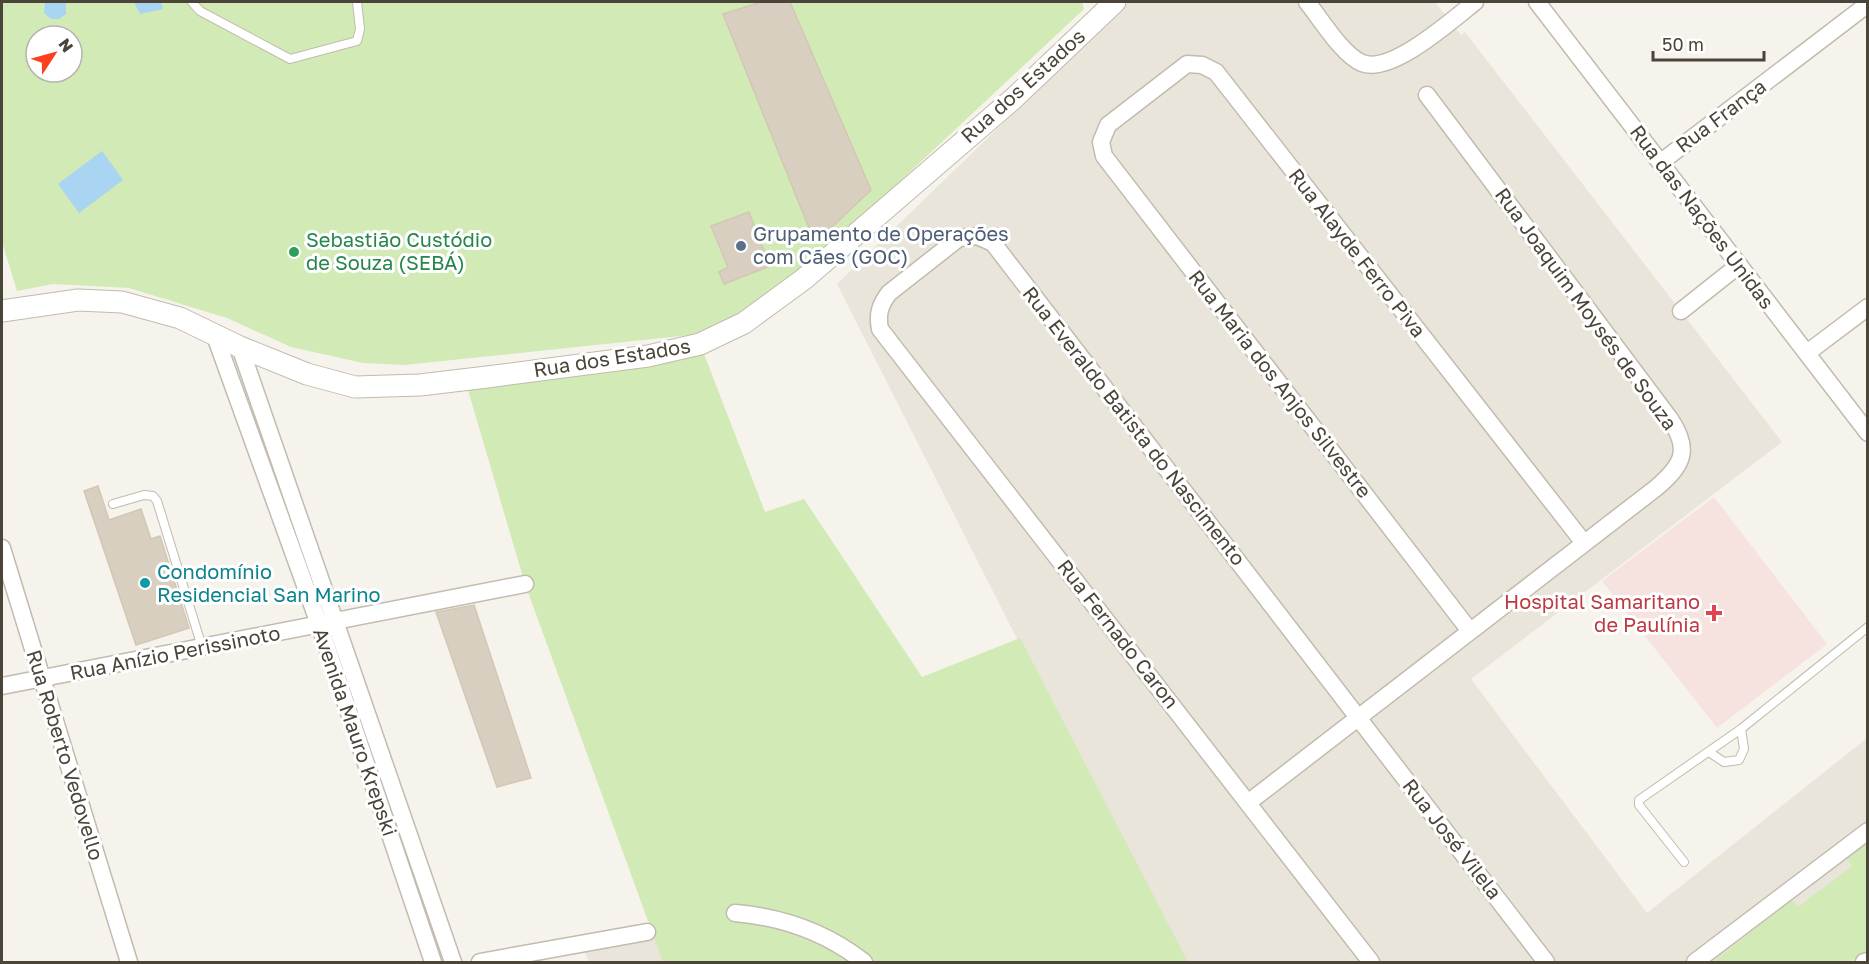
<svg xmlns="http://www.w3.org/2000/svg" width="1869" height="964" viewBox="0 0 1869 964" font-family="'Golos Text',sans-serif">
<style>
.residential{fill:#eae5da}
.medical{fill:#f6e3e0}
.green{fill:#d2eab5;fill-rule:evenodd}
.water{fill:#a9d4f2}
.building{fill:#d8cfc1;stroke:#d3c7b4;stroke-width:1.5}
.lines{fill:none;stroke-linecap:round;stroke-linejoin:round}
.service-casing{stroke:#c2bbae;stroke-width:10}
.minor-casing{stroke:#c2bbae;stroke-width:19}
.tertiary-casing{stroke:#c2bbae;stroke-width:23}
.service{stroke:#fff;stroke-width:8}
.minor{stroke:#fff;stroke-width:16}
.tertiary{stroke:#fff;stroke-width:21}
.service-dot{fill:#5c6f8a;stroke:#fff;stroke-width:2}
.leisure-dot{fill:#2e9e5b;stroke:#fff;stroke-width:2}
.culture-dot{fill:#0f9aa8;stroke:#fff;stroke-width:2}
.health-dot{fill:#e0444e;stroke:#fff;stroke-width:2}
.labels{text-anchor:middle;stroke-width:6;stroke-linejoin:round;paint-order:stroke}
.street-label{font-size:20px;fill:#4b4439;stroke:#fff}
.service-label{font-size:20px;fill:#4e5e75;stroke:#fff;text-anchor:start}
.leisure-label{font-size:20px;fill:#27864d;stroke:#fff;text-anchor:start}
.culture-label{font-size:20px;fill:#0d838f;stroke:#fff;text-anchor:start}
.health-label{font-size:20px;fill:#be3a42;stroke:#fff;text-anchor:end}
</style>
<rect width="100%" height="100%" fill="#f6f3ec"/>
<g class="residential">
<polygon points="1128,2 1435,2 1461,35 1465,32 1782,442 1471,679 1647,913 1867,738 1867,962 1181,962 837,284"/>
<polygon points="665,936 675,962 589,962 584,950"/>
</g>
<polygon class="medical" points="1714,497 1827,644 1717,728 1602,581"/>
<g class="green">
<path d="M2,2H1082L1084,9L818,258L736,316L691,335L404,365L363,363L291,347L227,318L129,288L53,284L17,291L2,242ZM36,36H72V72H36Z"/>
<polygon points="699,341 765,512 804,499 922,677 1020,638 1188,962 663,962 525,584 465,380"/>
<polygon points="1867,843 1867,953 1847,962 1713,962 1792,900 1798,907 1852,866 1847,859"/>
</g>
<g class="water">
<polygon points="45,2 66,2 66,14 59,19 51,19 44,13"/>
<polygon points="134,2 161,2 163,9 140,14"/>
<polygon points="102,151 123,180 79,213 58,184"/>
</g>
<g class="building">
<polygon points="761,2 790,2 871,190 815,243 723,14"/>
<polygon points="749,212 770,266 724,284 719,272 728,267 711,226"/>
<polygon points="98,486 109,520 141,509 151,539 160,536 189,628 136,645 84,491"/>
<polygon points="474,605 531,778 497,787 436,612"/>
</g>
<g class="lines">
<defs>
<g id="service">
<polyline points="192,2 200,11 290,59 357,41 360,29 357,2"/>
<polyline points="113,504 144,495 153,496 157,501 202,647"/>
<polyline points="1709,752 1724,762 1739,760 1744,749 1741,729"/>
<polyline points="1684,862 1639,805 1639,800 1741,729 1868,627"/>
</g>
<g id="minor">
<path d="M1307,2C1320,18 1343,56 1362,63C1391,75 1452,20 1475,2"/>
<polyline points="1537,2 1868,433"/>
<polyline points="1661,162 1868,4"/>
<polyline points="1681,311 1739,265"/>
<polyline points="214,333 319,624 433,962"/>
<polyline points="240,347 453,962"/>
<polyline points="1807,353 1868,307"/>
<polyline points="2,548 129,962"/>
<polyline points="1470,631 1104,156 1101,142 1108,125 1187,64 1202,65 1216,72 1584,543"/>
<polyline points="2,686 525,584"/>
<path d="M1249,802L1656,488C1683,465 1691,450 1670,419L1427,95"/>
<path d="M735,913C782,917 827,933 864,962"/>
<polyline points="480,962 647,932"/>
<path d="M1371,962L880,329C877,314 880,305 889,293L959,238L977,236L993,243L1546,962"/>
<polyline points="1695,962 1868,831"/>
<polyline points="1864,962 1868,961"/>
</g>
<polyline id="tertiary" points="2,311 78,300 122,302 180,318 240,347 307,374 355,387 420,385 487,377 648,356 700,344 744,323 804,279 1013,99 1115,2"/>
</defs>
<use href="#service" class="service-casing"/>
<use href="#minor" class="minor-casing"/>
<use href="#tertiary" class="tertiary-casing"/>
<use href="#service" class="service"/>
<use href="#minor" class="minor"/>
<use href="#tertiary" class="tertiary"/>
</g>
<circle class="service-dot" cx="741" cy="246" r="6"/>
<circle class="leisure-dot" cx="294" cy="252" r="6"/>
<circle class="culture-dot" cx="145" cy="583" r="6"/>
<path class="health-dot" d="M1711 604h6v6h6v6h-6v6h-6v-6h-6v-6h6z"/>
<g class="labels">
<g class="street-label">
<text transform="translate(1023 86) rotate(-42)" y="7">Rua dos Estados</text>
<text transform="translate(1721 116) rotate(-37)" y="7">Rua França</text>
<text transform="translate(1702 217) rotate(53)" y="7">Rua das Nações Unidas</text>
<text transform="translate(1357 253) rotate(52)" y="7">Rua Alayde Ferro Piva</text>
<text transform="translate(1586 309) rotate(54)" y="7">Rua Joaquim Moysés de Souza</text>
<text transform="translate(612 358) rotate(-9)" y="7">Rua dos Estados</text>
<text transform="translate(1280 384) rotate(52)" y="7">Rua Maria dos Anjos Silvestre</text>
<text transform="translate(1134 426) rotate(52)" y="7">Rua Everaldo Batista do Nascimento</text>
<text transform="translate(1118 634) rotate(52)" y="7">Rua Fernado Caron</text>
<text transform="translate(175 653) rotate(-11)" y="7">Rua Anízio Perissinoto</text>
<text transform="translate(355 732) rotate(71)" y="7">Avenida Mauro Krepski</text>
<text transform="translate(65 755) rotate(73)" y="7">Rua Roberto Vedovello</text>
<text transform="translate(1452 839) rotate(52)" y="7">Rua José Vilela</text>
</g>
<g class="service-label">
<text x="753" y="241">Grupamento de Operações<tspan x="753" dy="23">com Cães (GOC)</tspan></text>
</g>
<g class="leisure-label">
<text x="306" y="247">Sebastião Custódio<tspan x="306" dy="23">de Souza (SEBÁ)</tspan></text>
</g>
<g class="culture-label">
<text x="157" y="579">Condomínio<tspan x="157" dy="23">Residencial San Marino</tspan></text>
</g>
<g class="health-label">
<text x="1700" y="609">Hospital Samaritano<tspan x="1700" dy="23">de Paulínia</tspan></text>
</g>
</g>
<rect width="1869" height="964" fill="none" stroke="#4b4439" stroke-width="6"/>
<g transform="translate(54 54) rotate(54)"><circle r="28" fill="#ffffff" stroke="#b7b4b0" stroke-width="1.5"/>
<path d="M0-4.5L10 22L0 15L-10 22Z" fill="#fc3f1d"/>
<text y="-9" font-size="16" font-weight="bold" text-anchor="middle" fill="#4b4439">N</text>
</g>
<path d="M1653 51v9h111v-9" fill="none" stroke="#4b4439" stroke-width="3"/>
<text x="1662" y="51" font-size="18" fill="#4b4439" stroke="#ffffff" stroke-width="4.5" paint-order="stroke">50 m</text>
</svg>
